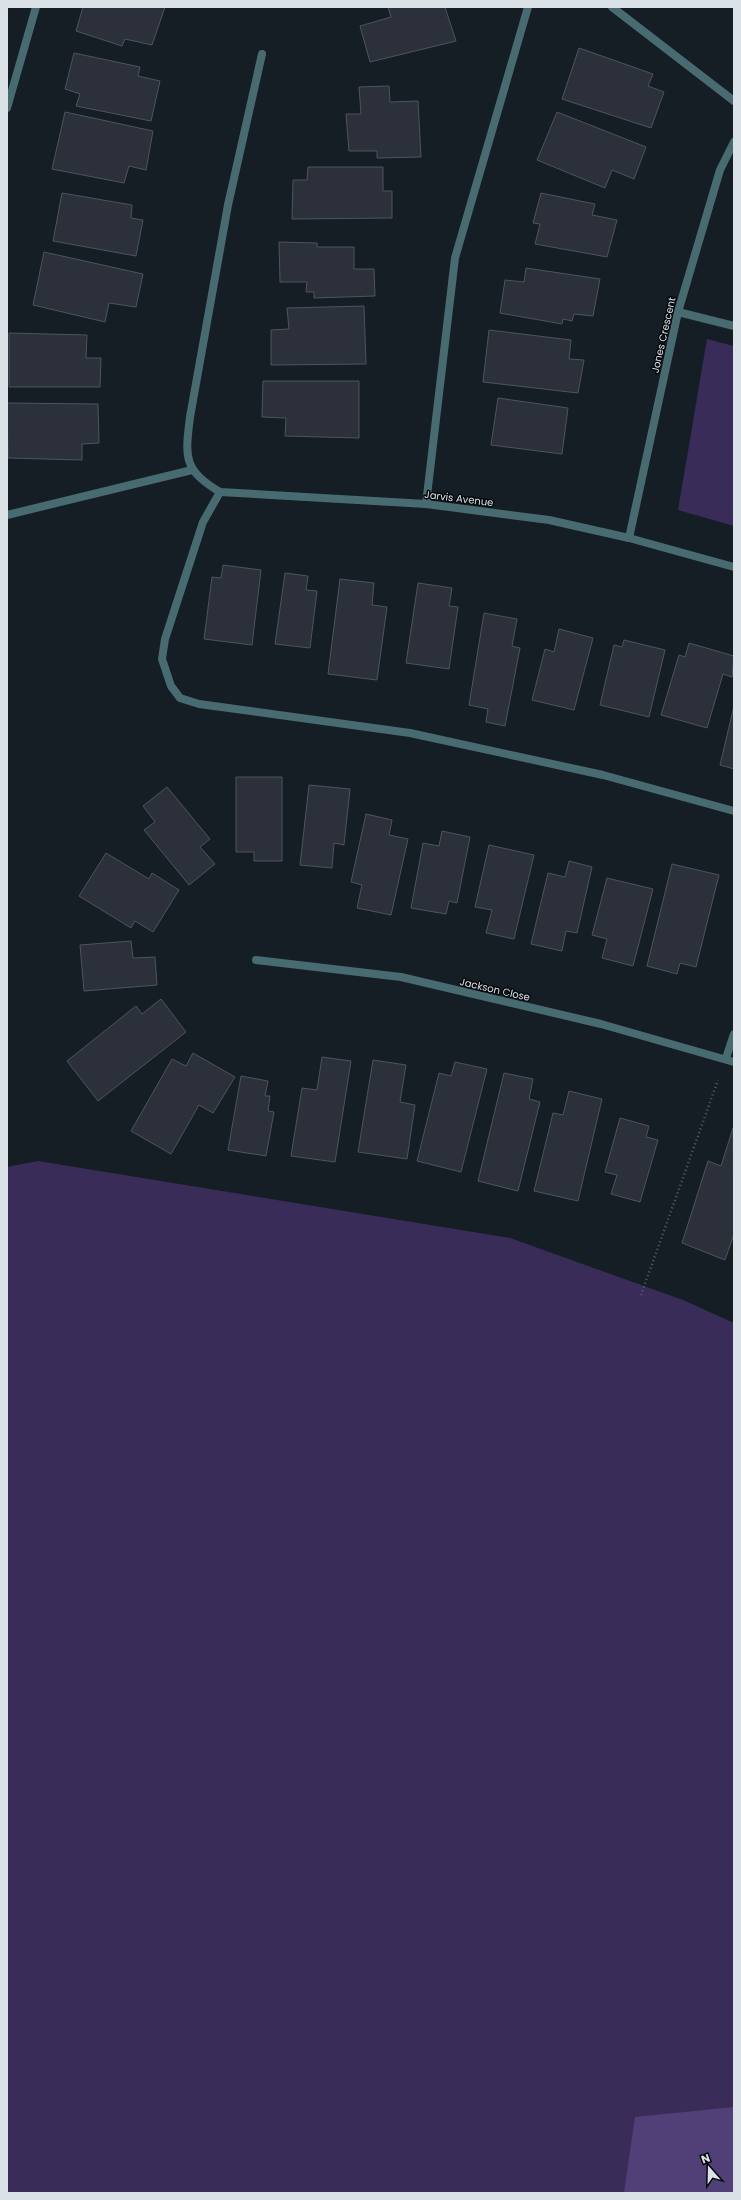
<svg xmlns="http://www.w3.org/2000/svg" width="741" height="2200" viewBox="0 0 741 2200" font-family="Poppins,sans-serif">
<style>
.green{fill:#3a2c58}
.forest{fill:#513f78}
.building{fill:#2c303b;stroke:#4e535e}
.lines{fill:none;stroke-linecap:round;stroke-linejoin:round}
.path{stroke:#565f65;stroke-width:2.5;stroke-dasharray:1 3;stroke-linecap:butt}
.service{stroke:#486b72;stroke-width:8}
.minor{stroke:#486b72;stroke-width:8}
.tertiary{stroke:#486b72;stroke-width:8}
.labels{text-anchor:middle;stroke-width:3;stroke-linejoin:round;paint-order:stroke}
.street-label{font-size:10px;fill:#dbe2e7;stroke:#05080b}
</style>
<rect width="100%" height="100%" fill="#151e25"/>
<g class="green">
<polygon points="707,339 734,346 734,526 678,510"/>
<polygon points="38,1161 510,1238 683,1300 734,1323 734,2193 7,2193 7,1167"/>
</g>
<polygon class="forest" points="734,2107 734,2193 624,2193 635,2117"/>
<g class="building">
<polygon points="83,7 165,7 152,45 125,39 122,46 76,31"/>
<polygon points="388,7 445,7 456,41 370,62 360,26 391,17"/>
<polygon points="579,48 653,74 648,86 664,92 651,128 562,99"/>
<polygon points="74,53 140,67 138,76 160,81 151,121 76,106 80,94 65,89"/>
<polygon points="389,86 390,102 418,101 421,157 377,158 377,151 349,151 346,114 361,114 359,87"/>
<polygon points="65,112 153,131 146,170 129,166 124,183 52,169"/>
<polygon points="557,112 646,147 634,179 612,170 605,188 537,160"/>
<polygon points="308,167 383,167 383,191 392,191 392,218 292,219 293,180 307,180"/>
<polygon points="62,193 132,205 131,218 143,220 136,256 53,241"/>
<polygon points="541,193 595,204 592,215 617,220 607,257 535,244 540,224 533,223"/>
<polygon points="279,242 317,243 317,247 354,247 354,269 374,269 375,296 314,298 314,292 306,292 307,282 280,282"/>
<polygon points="44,252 143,274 136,307 109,303 105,322 33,305"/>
<polygon points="526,268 600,279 593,316 574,314 572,321 563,319 562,324 500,313 505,280 524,282"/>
<polygon points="364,306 366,364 271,365 271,330 289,329 287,308"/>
<polygon points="489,330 571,340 569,359 584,360 578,393 483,382"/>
<polygon points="9,333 87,335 86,358 101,358 100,387 9,387"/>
<polygon points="263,381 359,381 359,438 285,436 286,418 262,417"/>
<polygon points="498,398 568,408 562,454 491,445"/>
<polygon points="7,403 98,404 99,443 82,444 82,460 8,458"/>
<polygon points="223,565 261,570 252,645 204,639 212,577 221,578"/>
<polygon points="285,573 308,576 306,590 317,591 310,648 275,644"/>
<polygon points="340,579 374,583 372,605 387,607 377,680 328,674"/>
<polygon points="418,583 452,588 449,606 458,607 449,669 406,663"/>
<polygon points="484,613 517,619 512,646 520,648 505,726 486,722 488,709 469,705"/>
<polygon points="559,629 593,638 574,710 532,700 545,649 554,652"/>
<polygon points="624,640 665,650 649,717 600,705 614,645 622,647"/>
<polygon points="689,643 734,656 732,677 723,674 707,728 661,715 679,655 685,657"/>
<polygon points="734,706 734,769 720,765"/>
<polygon points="236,777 282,777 282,861 254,861 254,852 236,852"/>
<polygon points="309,785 350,789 344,845 334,843 332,868 300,865"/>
<polygon points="167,787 210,839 200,847 215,864 189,885 144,830 155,822 143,806"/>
<polygon points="366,814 392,820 389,835 408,839 391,915 357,908 362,885 351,882"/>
<polygon points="442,831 470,837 457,903 449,901 446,914 411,908 423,843 439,846"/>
<polygon points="489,845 534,855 514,939 486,933 492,910 475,907"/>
<polygon points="106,853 149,879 152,873 179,890 153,932 135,921 131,928 79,896"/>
<polygon points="569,861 592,867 577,933 566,931 562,951 531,944 548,873 565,877"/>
<polygon points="672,864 719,875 696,967 680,963 677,974 647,966"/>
<polygon points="607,878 653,889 633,966 602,958 607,939 592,935"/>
<polygon points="131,941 133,958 155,957 157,985 84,991 80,945"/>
<polygon points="161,999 186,1032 98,1101 67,1061 136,1006 142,1014"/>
<polygon points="193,1053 235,1077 213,1113 199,1105 171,1154 131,1131 172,1059 186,1066"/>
<polygon points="322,1057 351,1061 335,1162 291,1156 302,1088 317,1090"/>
<polygon points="373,1060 406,1065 400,1102 415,1105 407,1159 358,1152"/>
<polygon points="455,1062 487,1069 461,1172 417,1161 439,1073 451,1076"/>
<polygon points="504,1073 533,1079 529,1099 540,1102 518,1191 478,1181"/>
<polygon points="241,1076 268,1081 265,1096 270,1096 268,1111 274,1112 266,1156 228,1150"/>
<polygon points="569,1091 602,1099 578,1201 534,1191 553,1113 563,1115"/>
<polygon points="620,1118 649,1126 646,1137 658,1140 640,1202 611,1194 617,1175 605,1172"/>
<polygon points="733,1128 734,1234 725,1260 682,1243 708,1161 721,1166"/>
</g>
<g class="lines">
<polyline class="path" points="641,1295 718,1080"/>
<g class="service">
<polyline points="612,7 734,101"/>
<polyline points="7,108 36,7"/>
<polyline points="678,312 734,326"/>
<polyline points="220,492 203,522 165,639 162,659 171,686 180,698 199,704 410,733 603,775 734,811"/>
<polyline points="426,504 455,258 528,7"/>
<polyline points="7,515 192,470"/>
</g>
<g class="minor">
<path d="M262,54L228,205L190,417C185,457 183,470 220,492L426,504L549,520L629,538"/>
<polyline points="256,960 401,977 601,1024 734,1062"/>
<polyline points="726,1058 734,1034"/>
</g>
<polyline class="tertiary" points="734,142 720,170 678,312 629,538 734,567"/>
</g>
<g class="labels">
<g class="street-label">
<text transform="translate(663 335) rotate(-77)" y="4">Jones Crescent</text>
<text transform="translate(459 498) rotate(7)" y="4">Jarvis Avenue</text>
<text transform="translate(495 989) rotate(13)" y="4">Jackson Close</text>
</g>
</g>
<rect width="741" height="2200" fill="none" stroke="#dbe2e7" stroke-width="16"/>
<g transform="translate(709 2168) rotate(340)" stroke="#05080b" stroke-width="3" paint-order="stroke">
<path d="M0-3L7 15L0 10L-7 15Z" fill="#dbe2e7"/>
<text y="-6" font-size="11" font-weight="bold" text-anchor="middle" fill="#dbe2e7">N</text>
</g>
</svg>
